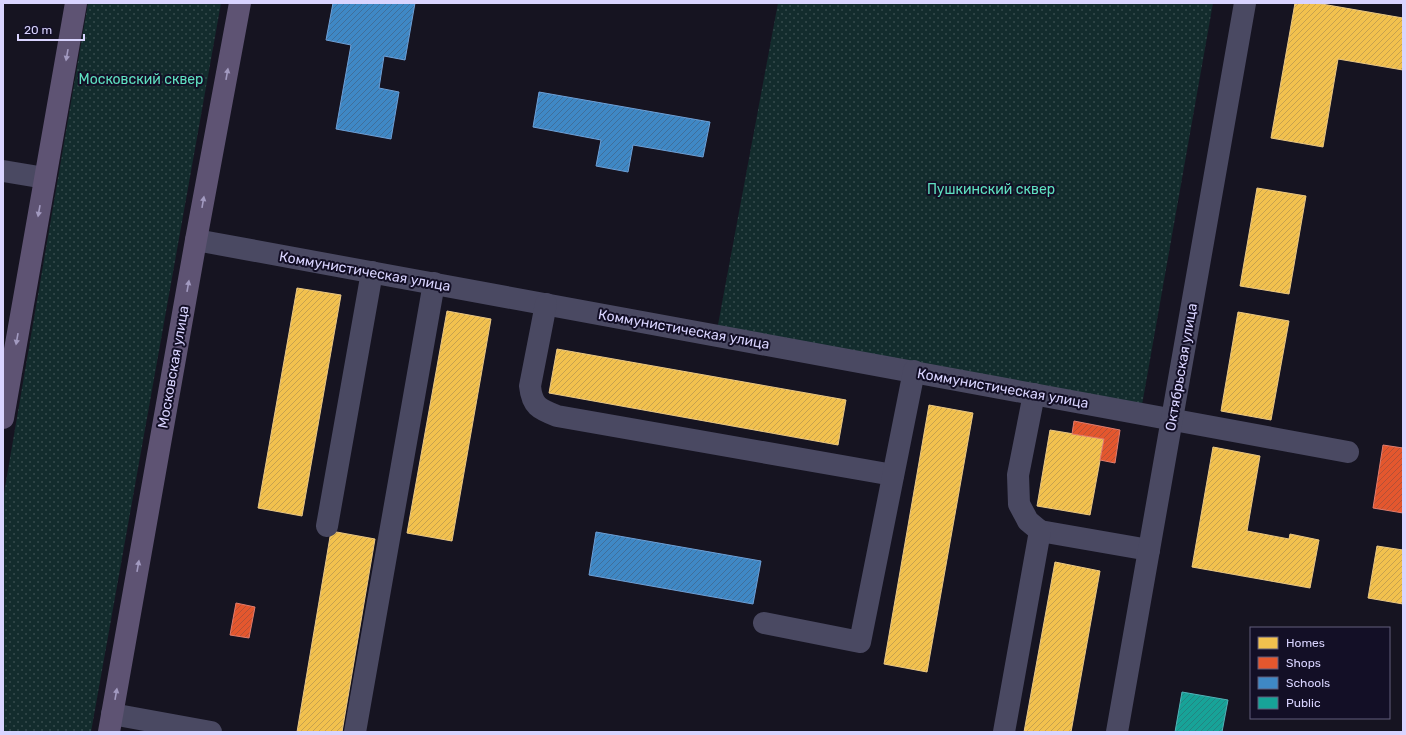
<svg xmlns="http://www.w3.org/2000/svg" width="1406" height="735" viewBox="0 0 1406 735" font-family="Rubik,sans-serif">
<style>
.grass{fill:url(#grass-dots)}
.homes{fill:url(#homes-hatch);stroke:#eac783}
.shops{fill:url(#shops-hatch);stroke:#e17c6d}
.schools{fill:url(#schools-hatch);stroke:#6d9fd6}
.public{fill:url(#public-hatch);stroke:#51b2b7}
.lines{fill:none;stroke-linecap:round;stroke-linejoin:round}
.minor{stroke:#4a4962;stroke-width:22}
.major{stroke:#5e5373;stroke-width:22}
.oneway{fill:#a29ac0}
.labels{text-anchor:middle;stroke-width:4;stroke-linejoin:round;paint-order:stroke}
.park-label{font-size:14px;fill:#5fe0c0;stroke:#130f26}
.street-label{font-size:14px;fill:#d9d4ff;stroke:#130f26}
</style>
<defs>
<pattern id="grass-dots" width="8" height="8" patternUnits="userSpaceOnUse"><rect width="8" height="8" fill="#132c2d"/><path d="M2 2h.1M6 6h.1" fill="none" stroke="#354a4c" stroke-width="1.8" stroke-linecap="round"/></pattern>
<pattern id="homes-hatch" width="6" height="6" patternUnits="userSpaceOnUse"><rect width="6" height="6" fill="#f2c14e"/><path d="M-1 1l2-2M0 6l6-6M5 7l2-2" fill="none" stroke="#c6a14e"/></pattern>
<pattern id="shops-hatch" width="6" height="6" patternUnits="userSpaceOnUse"><rect width="6" height="6" fill="#e4572e"/><path d="M-1 1l2-2M0 6l6-6M5 7l2-2" fill="none" stroke="#b35037"/></pattern>
<pattern id="schools-hatch" width="6" height="6" patternUnits="userSpaceOnUse"><rect width="6" height="6" fill="#3f88c5"/><path d="M-1 1l2-2M0 6l6-6M5 7l2-2" fill="none" stroke="#406f9b"/></pattern>
<pattern id="public-hatch" width="6" height="6" patternUnits="userSpaceOnUse"><rect width="6" height="6" fill="#17a398"/><path d="M-1 1l2-2M0 6l6-6M5 7l2-2" fill="none" stroke="#248581"/></pattern>
</defs>
<rect width="100%" height="100%" fill="#161421"/>
<g class="grass">
<polygon points="88,3 221,3 91,732 3,732 3,499"/>
<polygon points="778,3 1213,3 1142,405 717,330"/>
</g>
<g class="homes">
<polygon points="1295,3 1316,3 1403,18 1403,70 1338,59 1323,147 1271,138"/>
<polygon points="1257,188 1306,196 1289,294 1240,286"/>
<polygon points="297,288 341,295 302,516 258,508"/>
<polygon points="447,311 491,319 452,541 407,533"/>
<polygon points="1238,312 1289,321 1271,420 1221,411"/>
<polygon points="557,349 846,400 838,445 549,393"/>
<polygon points="929,405 973,413 927,672 884,664"/>
<polygon points="1050,430 1104,439 1090,515 1037,506"/>
<polygon points="1213,447 1260,456 1247,531 1289,539 1290,534 1319,540 1310,588 1192,567"/>
<polygon points="331,531 375,539 342,732 297,732"/>
<polygon points="1377,546 1403,550 1403,604 1368,598"/>
<polygon points="1055,562 1100,571 1071,732 1024,732"/>
</g>
<g class="shops">
<polygon points="1074,421 1120,430 1115,463 1100,460 1104,439 1072,434"/>
<polygon points="1383,445 1403,448 1403,513 1373,508"/>
<polygon points="236,603 255,607 249,638 230,635"/>
</g>
<g class="schools">
<polygon points="333,3 415,3 405,60 384,56 379,88 399,92 391,139 336,129 351,45 326,40"/>
<polygon points="539,92 710,122 703,157 633,145 628,172 596,166 601,140 533,127"/>
<polygon points="596,532 761,561 753,604 589,575"/>
</g>
<polygon class="public" points="1182,692 1228,700 1222,732 1175,732"/>
<g class="lines">
<g class="minor">
<polyline points="3,171 45,178"/>
<polyline points="196,240 1348,452"/>
<path d="M546,304L530,386C532,406 539,409 557,416L893,475"/>
<polyline points="327,526 372,272"/>
<polyline points="1040,531 1149,550"/>
<polyline points="764,623 860,642 914,371"/>
<polyline points="112,714 211,732"/>
<polyline points="355,732 434,283"/>
<polyline points="1004,732 1040,531 1028,521 1019,504 1018,475 1034,394"/>
<polyline points="1117,732 1245,3"/>
</g>
<g class="major">
<polyline points="3,418 76,3"/>
<polyline points="109,732 196,240 240,3"/>
</g>
</g>
<defs><path id="oneway-solid" d="M-6-.8H1V-3.2L6.5 0L1 3.2V.8H-6Z"/></defs>
<g class="oneway">
<use href="#oneway-solid" transform="translate(67 55) rotate(100)"/>
<use href="#oneway-solid" transform="translate(227 74) rotate(-80)"/>
<use href="#oneway-solid" transform="translate(203 202) rotate(-80)"/>
<use href="#oneway-solid" transform="translate(39 211) rotate(100)"/>
<use href="#oneway-solid" transform="translate(188 286) rotate(-80)"/>
<use href="#oneway-solid" transform="translate(17 339) rotate(100)"/>
<use href="#oneway-solid" transform="translate(138 566) rotate(-80)"/>
<use href="#oneway-solid" transform="translate(116 694) rotate(-80)"/>
</g>
<g class="labels">
<g class="park-label">
<text x="141" y="84">Московский сквер</text>
<text x="991" y="194">Пушкинский сквер</text>
</g>
<g class="street-label">
<text transform="translate(365 271) rotate(10)" y="5">Коммунистическая улица</text>
<text transform="translate(684 329) rotate(10)" y="5">Коммунистическая улица</text>
<text transform="translate(173 367) rotate(-80)" y="5">Московская улица</text>
<text transform="translate(1181 367) rotate(-80)" y="5">Октябрьская улица</text>
<text transform="translate(1003 388) rotate(10)" y="5">Коммунистическая улица</text>
</g>
</g>
<rect width="1406" height="735" fill="none" stroke="#d9d4ff" stroke-width="8"/>
<rect x="1250" y="627" width="140" height="92" fill="#130f26" stroke="#625e7d"/>
<rect x="1258" y="637" width="20" height="12" fill="#f2c14e" stroke="#625e7d"/>
<text x="1286" y="647" font-size="12" fill="#d9d4ff">Homes</text>
<rect x="1258" y="657" width="20" height="12" fill="#e4572e" stroke="#625e7d"/>
<text x="1286" y="667" font-size="12" fill="#d9d4ff">Shops</text>
<rect x="1258" y="677" width="20" height="12" fill="#3f88c5" stroke="#625e7d"/>
<text x="1286" y="687" font-size="12" fill="#d9d4ff">Schools</text>
<rect x="1258" y="697" width="20" height="12" fill="#17a398" stroke="#625e7d"/>
<text x="1286" y="707" font-size="12" fill="#d9d4ff">Public</text>
<path d="M18 34v6h66v-6" fill="none" stroke="#d9d4ff" stroke-width="2"/>
<text x="24" y="34" font-size="12" fill="#d9d4ff" stroke="#130f26" stroke-width="3" paint-order="stroke">20 m</text>
</svg>
